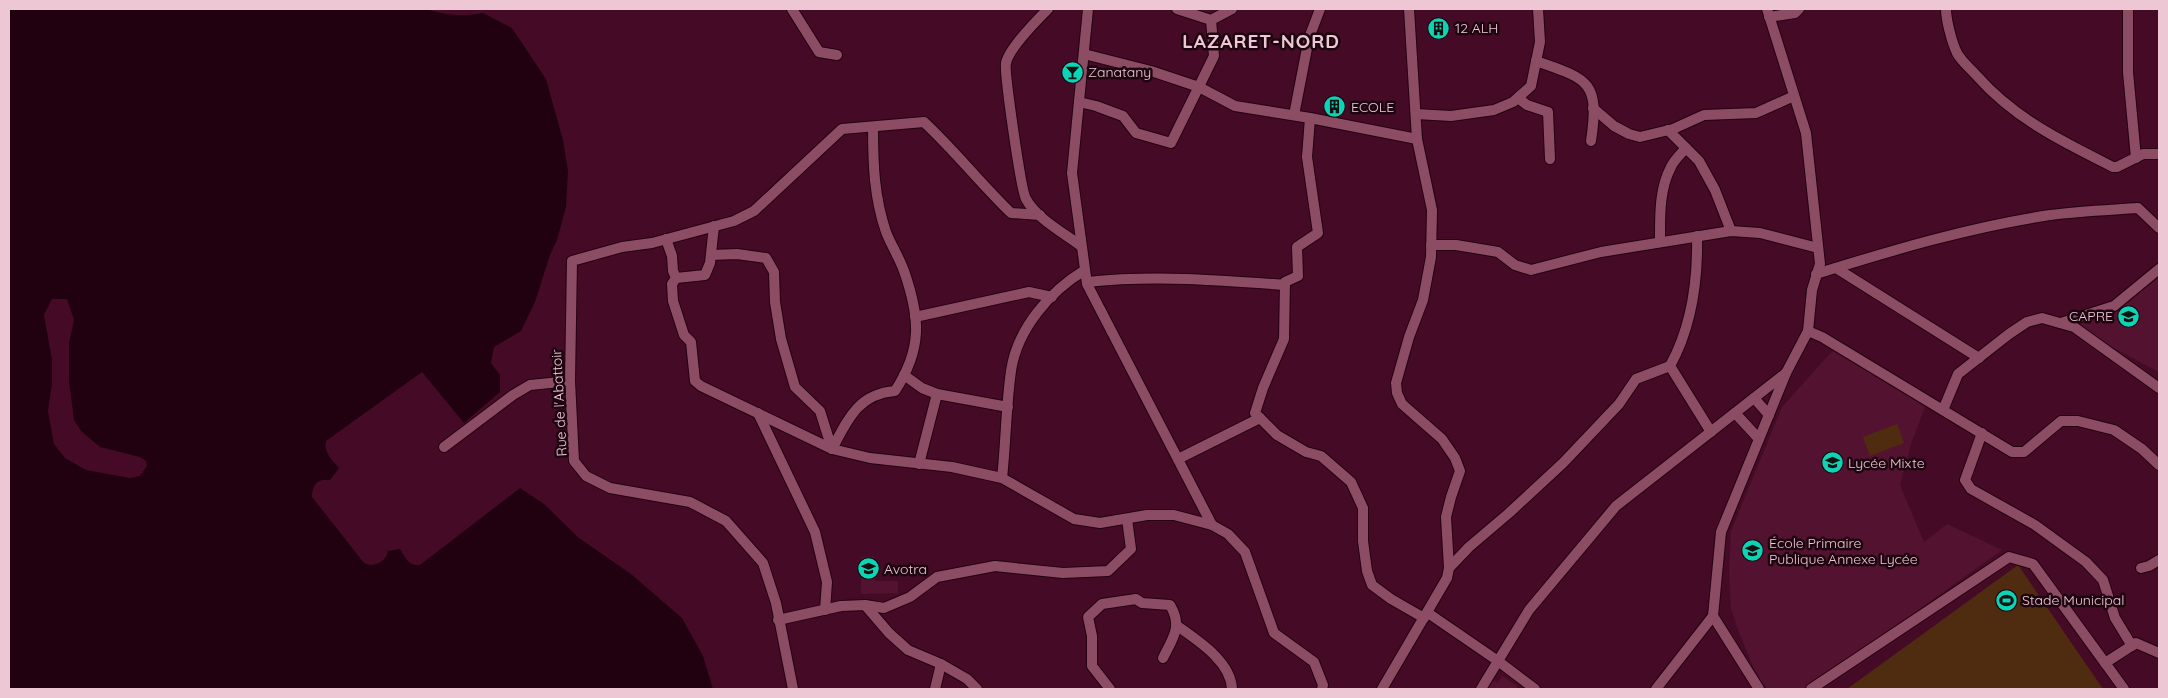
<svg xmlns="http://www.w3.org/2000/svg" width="2168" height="698" viewBox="0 0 2168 698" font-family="Quicksand,sans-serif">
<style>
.built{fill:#531230}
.green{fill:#4f2c10}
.water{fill:#21010f;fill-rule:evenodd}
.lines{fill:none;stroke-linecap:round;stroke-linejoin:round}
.minor-casing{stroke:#24000f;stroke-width:12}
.minor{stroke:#8b4c64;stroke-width:10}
.labels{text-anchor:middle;stroke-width:5;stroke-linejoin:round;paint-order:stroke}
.poi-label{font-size:14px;fill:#edc7d3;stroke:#1d050f;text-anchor:start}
.street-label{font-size:14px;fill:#edc7d3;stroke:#1d050f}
.district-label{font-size:19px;font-weight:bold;letter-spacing:1px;fill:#edc7d3;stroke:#1d050f}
</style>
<rect width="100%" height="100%" fill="#450b26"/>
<g class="built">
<polygon points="2159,271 2159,372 2074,327 2123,305"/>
<polygon points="1835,348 1926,405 1912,441 1900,485 1924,542 1947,524 2002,550 1808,689 1767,689 1756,674 1738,630 1731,608 1729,572 1731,531 1782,407"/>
<polygon points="874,556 875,581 898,581 898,593 861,594 861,557"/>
<polygon points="1502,676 1517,686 1516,689 1484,689 1490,678 1497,683"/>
</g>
<g class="green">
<polygon points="1897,424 1904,443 1870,456 1863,437"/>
<polygon points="2018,565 2103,689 1847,689"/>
</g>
<path class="water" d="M9,9H425C445,15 462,17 483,13L512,28L546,79L563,140L568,171L566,207L557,240L550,255L535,302L521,331L494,347L491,363L500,375V392L464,423L422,372L326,441C323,452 332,460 339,468L330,480C317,478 312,485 312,497L364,563C374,568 386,562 388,551L400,549C405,557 409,567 420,565L520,488L544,504L579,538L631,574L682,618L703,656L713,689H9ZM52,299H67L74,320L69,343V381L74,420L81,431L100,447L140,457L146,461L147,466L140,476L130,478L86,470L65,458L54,444L48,411L52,383V360L44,315Z"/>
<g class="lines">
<defs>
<g id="minor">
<polyline points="792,9 819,52 837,55"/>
<path d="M1048,9C1037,20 1009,49 1006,63C1004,71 1021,191 1026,199C1037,219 1064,233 1081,246"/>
<polyline points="1088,9 1072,173 1087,284 1212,525 1228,534 1245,552 1274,633 1314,662 1323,685 1322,689"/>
<polyline points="1177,9 1211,20 1232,9"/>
<path d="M1946,9C1946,20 1952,43 1957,53C1961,61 1971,69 1977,76C2015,119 2063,142 2113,167H2117L2143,154H2159"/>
<polyline points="2128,9 2128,72 2136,158"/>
<polyline points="1769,17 1795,13 1799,9"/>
<polyline points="1084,54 1151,71 1199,87 1235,106 1310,118 1417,139"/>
<path d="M1536,61C1588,79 1600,81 1591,141"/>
<polyline points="1518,98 1527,105 1548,112 1550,159"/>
<polyline points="1079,102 1096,106 1123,116 1136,133 1171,143 1214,56 1211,20"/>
<polyline points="1593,108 1614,126 1629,134 1640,137 1673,129 1704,115 1756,113 1794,96"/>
<polyline points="1416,114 1451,116 1494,110 1513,102 1531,86 1540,42 1538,9"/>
<polyline points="1294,115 1309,38 1320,9"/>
<polyline points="1310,118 1307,157 1318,233 1297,247 1298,276 1285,282 1284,339 1263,388 1255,413 1277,435 1306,452 1321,456 1351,482 1363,508 1363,541 1367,571 1372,585 1391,599 1424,618"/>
<polyline points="1668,130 1699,161 1715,190 1731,231"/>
<polyline points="666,239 672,256 673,271 676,278 672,284 673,301 684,335 691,342 695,381 701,386 832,449 870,458 952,467 1002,478 1074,519 1100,523 1147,515 1174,515 1212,525"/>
<path d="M1660,242C1660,217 1659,189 1671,167C1674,160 1681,154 1686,148"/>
<polyline points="1431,245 1456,245 1498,252 1515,265 1531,270 1601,252 1731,231 1760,233 1818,248"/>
<polyline points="711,255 737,254 766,258 774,272 775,302 781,339 795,387 820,411 832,449"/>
<polyline points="1836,268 1979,358"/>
<path d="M1816,274C1893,250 1970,227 2050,215C2079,211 2109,210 2138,208L2159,228"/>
<polyline points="676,278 705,275 710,263 714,226"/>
<path d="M1087,282C1153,275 1219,280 1285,285"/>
<polyline points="915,317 1029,292 1052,297"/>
<polyline points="2061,323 2114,306 2159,269"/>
<polyline points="1808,331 1822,337 2012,452 2024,452 2061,421 2078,421 2114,430 2142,449 2159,465"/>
<path d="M1670,366C1692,326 1698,281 1697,236"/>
<polyline points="904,375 922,388 937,394 1008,407"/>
<polyline points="1754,398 1769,415"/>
<polyline points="1943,410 1958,374 2009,334 2027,322 2042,318 2074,327 2159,388"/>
<polyline points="758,413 815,532 827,582 825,610"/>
<polyline points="1735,413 1759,439"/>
<polyline points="1982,433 1965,480 1971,489 2035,525 2086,562 2103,580 2115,618 2132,646"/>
<polyline points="444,447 513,395 530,385 570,381"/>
<path d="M832,449C848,419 858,394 895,391C923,348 920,317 904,271C899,257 891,245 886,232C874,197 873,163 873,127"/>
<polyline points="1178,459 1260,418"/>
<polyline points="919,464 937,394"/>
<path d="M1002,478C1006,442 1006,406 1011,371C1017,329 1050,291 1085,270"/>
<polyline points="1449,568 1469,547 1509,513 1563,463 1619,404 1636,379 1670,366 1711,432"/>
<polyline points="2141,568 2149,566 2159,560"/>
<polyline points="865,605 889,633 908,650 941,664 935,689"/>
<polyline points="1428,613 1498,661 1535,689"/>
<polyline points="1713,616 1721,532 1786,373 1808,331 1812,290 1820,264 1806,133 1767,9"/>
<polyline points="1713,616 1759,689"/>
<polyline points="778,620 841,606 865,605 884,608 910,597 937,577 995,566 1063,573 1108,571 1131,549 1127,519"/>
<path d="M1176,625C1197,640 1231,661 1232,689"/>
<polyline points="2105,663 2136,643 2159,653"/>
<polyline points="941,664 967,679 977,689"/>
<path d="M793,689L776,603L763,563L726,521L690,502L610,488L586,476L574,461L570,381L572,261L622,247L652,243L734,221L754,211L842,129L924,122C955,151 981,184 1011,213L1040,215"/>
<path d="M1110,689L1092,666V636L1088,617L1102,604L1136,599L1142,603L1170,605C1183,626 1173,638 1163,658"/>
<polyline points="1382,689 1447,578 1449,568 1446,517 1451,497 1460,471 1455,458 1442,439 1402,404 1397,393 1396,383 1409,337 1423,300 1431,257 1432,210 1417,139 1409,9"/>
<polyline points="1481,689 1529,610 1616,506 1786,373"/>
<polyline points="1656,689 1713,616"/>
<polyline points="1811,689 2009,557 2033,564 2124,689"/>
</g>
</defs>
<use href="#minor" class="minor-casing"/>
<use href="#minor" class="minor"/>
</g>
<defs>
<symbol id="building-disc" viewBox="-11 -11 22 22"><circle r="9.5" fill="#0ad5b5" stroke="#1d050f"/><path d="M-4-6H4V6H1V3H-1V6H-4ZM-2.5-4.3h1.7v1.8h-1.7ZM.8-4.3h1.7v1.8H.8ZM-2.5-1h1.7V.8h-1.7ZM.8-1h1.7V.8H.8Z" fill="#111"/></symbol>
<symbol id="bar-disc" viewBox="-11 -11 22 22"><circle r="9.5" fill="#0ad5b5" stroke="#1d050f"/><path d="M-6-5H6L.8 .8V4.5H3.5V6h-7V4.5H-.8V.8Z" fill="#111"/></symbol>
<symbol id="university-disc" viewBox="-11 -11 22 22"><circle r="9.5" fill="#0ad5b5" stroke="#1d050f"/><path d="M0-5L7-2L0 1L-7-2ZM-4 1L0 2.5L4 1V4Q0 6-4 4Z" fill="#111"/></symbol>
<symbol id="school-disc" viewBox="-11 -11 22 22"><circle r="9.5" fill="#0ad5b5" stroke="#1d050f"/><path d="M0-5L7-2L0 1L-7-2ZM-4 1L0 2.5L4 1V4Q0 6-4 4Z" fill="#111"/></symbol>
<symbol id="stadium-disc" viewBox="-11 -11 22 22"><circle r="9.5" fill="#0ad5b5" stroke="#1d050f"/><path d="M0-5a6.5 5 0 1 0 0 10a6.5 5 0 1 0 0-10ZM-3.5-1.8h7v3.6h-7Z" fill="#111"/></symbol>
</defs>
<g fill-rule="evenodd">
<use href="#building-disc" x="1426" y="16" width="25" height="25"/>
<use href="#bar-disc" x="1060" y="60" width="25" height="25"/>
<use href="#building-disc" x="1322" y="94" width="25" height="25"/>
<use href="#university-disc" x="2116" y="304" width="25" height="25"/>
<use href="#school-disc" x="1820" y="450" width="25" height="25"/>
<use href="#school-disc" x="1740" y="538" width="25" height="25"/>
<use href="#university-disc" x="856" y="556" width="25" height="25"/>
<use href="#stadium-disc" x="1994" y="588" width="25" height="25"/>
</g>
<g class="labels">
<g class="poi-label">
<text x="1455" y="33">12 ALH</text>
<text x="1088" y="77">Zanatany</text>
<text x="1351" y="112">ECOLE</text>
<text x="2113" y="321" text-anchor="end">CAPRE</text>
<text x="1848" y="468">Lycée Mixte</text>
<text x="1769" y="548">École Primaire<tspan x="1769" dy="16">Publique Annexe Lycée</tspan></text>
<text x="884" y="574">Avotra</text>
<text x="2022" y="605">Stade Municipal</text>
</g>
<g class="street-label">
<text transform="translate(559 403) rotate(-93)" y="5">Rue de l'Abattoir</text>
</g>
<g class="district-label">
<text x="1261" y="48">LAZARET-NORD</text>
</g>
</g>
<rect width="2168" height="698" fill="none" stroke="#edc7d3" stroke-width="20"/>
</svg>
